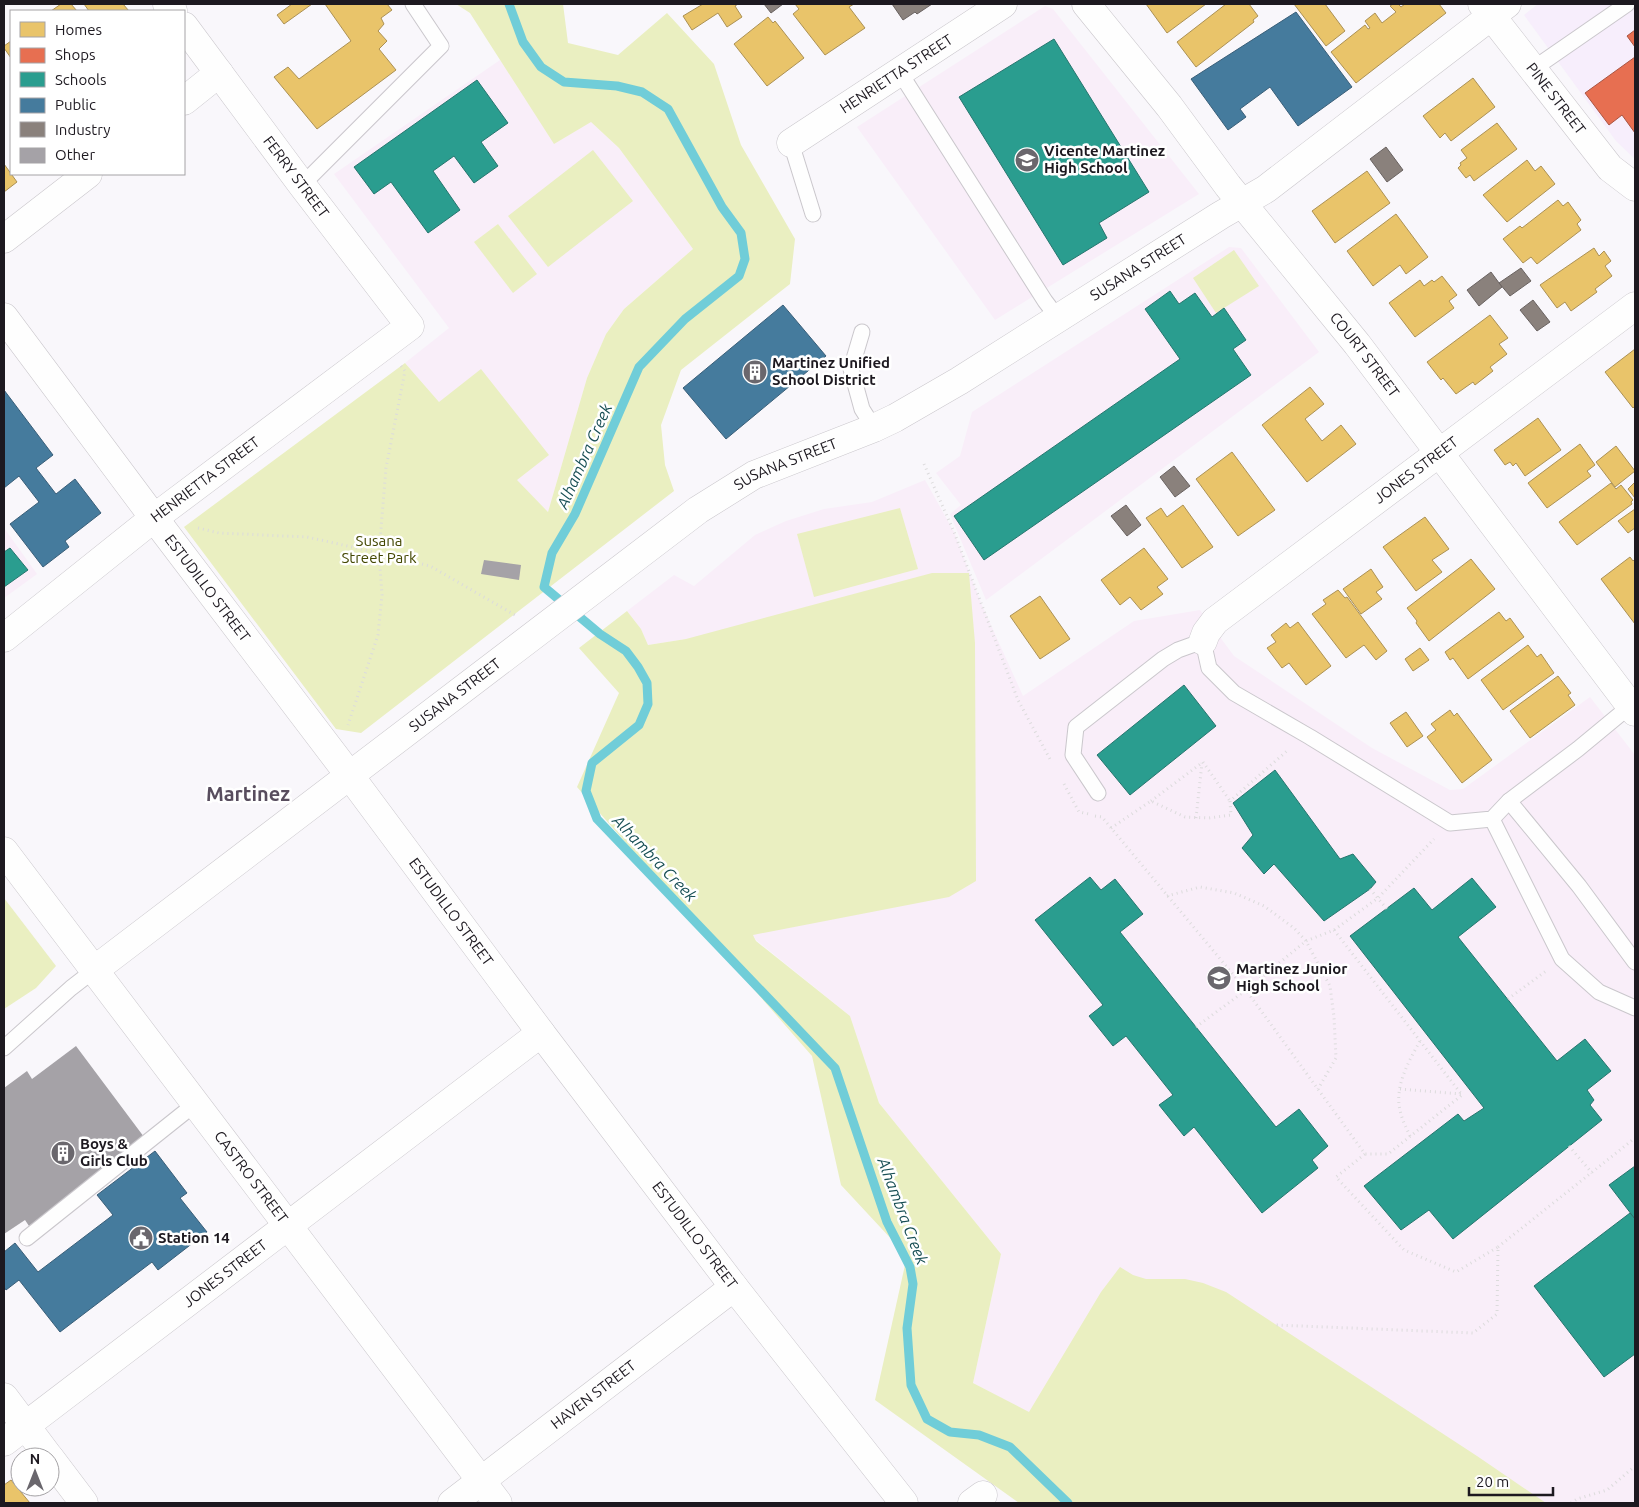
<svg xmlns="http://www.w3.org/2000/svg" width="1639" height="1507" viewBox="0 0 1639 1507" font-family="Ubuntu,sans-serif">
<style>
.built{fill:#f7eefc}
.education{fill:#f9eef9}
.green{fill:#eaefc1}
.homes{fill:#e9c46a;stroke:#ac9154}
.shops{fill:#e76f51;stroke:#aa5542}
.schools{fill:#2a9d8f;stroke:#26756e}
.public{fill:#457b9d;stroke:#395e78}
.industry{fill:#8a817c;stroke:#696260}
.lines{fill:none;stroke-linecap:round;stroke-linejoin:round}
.stream{stroke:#70cdd8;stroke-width:9}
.building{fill:#a5a2a7}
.lane-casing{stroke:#cac7cc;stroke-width:17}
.street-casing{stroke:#cac7cc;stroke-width:29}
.secondary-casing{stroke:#cac7cc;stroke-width:29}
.path{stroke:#dcdbdc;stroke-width:3;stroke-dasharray:1 4;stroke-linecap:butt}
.lane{stroke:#fefefe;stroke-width:15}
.street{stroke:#fefefe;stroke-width:28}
.secondary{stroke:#fefefe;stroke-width:28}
.path-bridge{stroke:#dcdbdc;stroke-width:3;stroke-dasharray:1 4;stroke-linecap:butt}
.labels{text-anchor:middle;stroke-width:5;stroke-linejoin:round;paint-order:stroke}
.street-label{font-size:15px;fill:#1d1920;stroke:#fff}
.poi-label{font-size:15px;font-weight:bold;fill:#1d1920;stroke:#fff;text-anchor:start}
.park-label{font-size:15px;fill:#434702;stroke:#fff}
.water-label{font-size:16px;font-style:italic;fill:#174e54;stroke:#fff}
.district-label{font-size:20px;font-weight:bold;fill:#584d5e;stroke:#fff}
</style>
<rect width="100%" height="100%" fill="#f9f7fb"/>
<polygon class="built" points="1538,4 1635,4 1635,159 1616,141 1524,15"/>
<g class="education">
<polygon points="1045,6 1053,9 1199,194 995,320 857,127"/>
<polygon points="500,60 554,143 590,121 619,148 693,249 624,309 606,334 587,378 548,512 439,402 405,363 449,328 334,174"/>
<polygon points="1229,247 1241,248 1319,352 986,600 950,514 961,505 936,473 960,456 972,412"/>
<polygon points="925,480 954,532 981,603 1023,696 1134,621 1200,610 1234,656 1372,748 1450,790 1463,789 1590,697 1635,755 1635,1503 1201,1503 973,1383 1001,1254 879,1103 850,1016 756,940 753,935 686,639 648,645 641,629 627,611 674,575 694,586 755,535 786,521 824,509 872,502"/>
<polygon points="4,528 37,574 4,598"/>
</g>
<g class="green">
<polygon points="456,4 563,4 568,43 618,55 667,13 714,64 741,145 795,239 790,284 681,370 661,425 665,465 674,491 361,733 336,729 184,527 405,363 439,402 481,369 549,455 517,480 548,512 587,378 606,334 624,309 693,249 619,148 591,122 554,144 470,13"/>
<polygon points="593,150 633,201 548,267 508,216"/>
<polygon points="498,224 537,274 513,293 474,242"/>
<polygon points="1234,250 1259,286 1216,313 1193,278"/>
<polygon points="900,508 918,569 814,597 797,534"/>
<polygon points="932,573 969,573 975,643 976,881 949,897 753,935 756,941 850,1016 879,1103 1001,1254 973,1383 1029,1412 1101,1292 1120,1267 1133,1275 1146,1279 1185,1279 1203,1283 1226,1292 1477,1456 1546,1503 1019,1503 875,1400 907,1256 841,1185 812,1056 577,787 619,693 579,648 627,611 641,629 648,645 686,639"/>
<polygon points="4,898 56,966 36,988 4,1009"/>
</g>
<g class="homes">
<polygon points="61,4 71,4 77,11 51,11"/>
<polygon points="84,4 123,4 129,11 89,11"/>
<polygon points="292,4 312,4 284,24 277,15"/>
<polygon points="325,4 387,4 392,10 381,18 384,24 378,31 387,41 379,49 396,70 317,129 274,77 288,67 299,79 351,41"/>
<polygon points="703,4 738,4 735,6 742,17 727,27 718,13 692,30 683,16"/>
<polygon points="795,4 854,4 849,7 865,28 825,55 793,14 799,9"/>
<polygon points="1146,4 1206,4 1167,33"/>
<polygon points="1226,4 1249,4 1258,16 1253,20 1254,22 1196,67 1177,42"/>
<polygon points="1294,4 1325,4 1345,31 1326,46"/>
<polygon points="1393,4 1398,4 1401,7 1405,4 1439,4 1446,13 1356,83 1331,52 1365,25 1368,29 1370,28 1365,21 1375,13 1382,23 1396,12 1390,6"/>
<polygon points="768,17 773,23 775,21 804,58 767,86 734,44"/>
<polygon points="11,41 11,58 4,48 4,46"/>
<polygon points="1473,78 1495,107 1451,141 1445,133 1440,138 1423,116"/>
<polygon points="1497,123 1517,149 1474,181 1470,175 1466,178 1458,168 1461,165 1460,163 1467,158 1461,150"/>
<polygon points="1527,160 1535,171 1541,166 1555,184 1507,222 1483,195"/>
<polygon points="4,164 17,182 4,192"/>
<polygon points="1367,171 1390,203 1335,243 1312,211"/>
<polygon points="1558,200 1563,206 1568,202 1581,220 1577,224 1581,230 1537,264 1531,257 1523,263 1503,239 1520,226 1522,228"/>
<polygon points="1396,214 1428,257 1406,274 1400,265 1373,286 1347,251"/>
<polygon points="1594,248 1599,256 1604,251 1611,261 1605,266 1612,276 1595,289 1597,292 1571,311 1565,302 1557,308 1540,285"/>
<polygon points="1442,276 1457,295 1449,301 1454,308 1415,337 1389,303 1420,280 1424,286 1432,280 1434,282"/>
<polygon points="1490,315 1508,338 1499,344 1507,354 1490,367 1493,371 1475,385 1473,382 1456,394 1443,378 1441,380 1427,362"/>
<polygon points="1635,349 1635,406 1633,408 1605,372"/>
<polygon points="1310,387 1324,404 1305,419 1322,441 1341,425 1356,444 1307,482 1262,425"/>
<polygon points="1538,418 1561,450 1525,476 1516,463 1513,466 1510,462 1505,465 1494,450"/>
<polygon points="1580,444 1595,465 1587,471 1591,476 1547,508 1528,483"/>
<polygon points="1616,446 1635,471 1615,487 1596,462"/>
<polygon points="1232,452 1275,510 1238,536 1196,479"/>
<polygon points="1635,482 1635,498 1628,489"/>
<polygon points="1611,483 1616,489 1621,485 1633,500 1631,502 1632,504 1577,545 1559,522"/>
<polygon points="1183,505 1213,547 1182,568 1146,518 1161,508 1167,517"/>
<polygon points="1635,509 1635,528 1628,533 1618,521"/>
<polygon points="1425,517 1449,549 1432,560 1442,572 1416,591 1383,547"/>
<polygon points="1144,548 1168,579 1157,587 1163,594 1141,610 1130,597 1120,605 1101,580"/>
<polygon points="1630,557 1633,561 1635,559 1635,624 1601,579"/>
<polygon points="1471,559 1495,589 1429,641 1416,623 1417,621 1407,608"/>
<polygon points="1371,569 1383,587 1376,592 1382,599 1361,614 1343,589"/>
<polygon points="1338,590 1345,598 1347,597 1387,651 1376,660 1364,645 1346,658 1312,614 1326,604 1323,600"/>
<polygon points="1040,596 1070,639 1040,659 1010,616"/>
<polygon points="1499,612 1506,621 1510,618 1524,637 1468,679 1453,658 1450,660 1445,652"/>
<polygon points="1298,622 1331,666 1306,685 1289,663 1282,668 1267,648 1276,642 1271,635 1286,623 1290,628"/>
<polygon points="1528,645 1537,657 1541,654 1554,673 1503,710 1481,680"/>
<polygon points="1420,648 1429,660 1413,671 1405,659"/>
<polygon points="1558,676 1571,693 1568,695 1575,705 1530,738 1510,711"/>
<polygon points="1450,710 1454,716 1457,713 1492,760 1462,783 1427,737 1436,730 1431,724"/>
<polygon points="1406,712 1423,736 1407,747 1390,723"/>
<polygon points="11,1480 30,1503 4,1503 4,1485"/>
</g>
<g class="shops">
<polygon points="1635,30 1635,47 1627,36"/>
<polygon points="1635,57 1635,133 1622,115 1609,125 1585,93"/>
</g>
<g class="schools">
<polygon points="1054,39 1149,192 1099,223 1107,238 1063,265 959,97"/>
<polygon points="477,80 508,123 481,142 498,166 474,183 454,156 433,171 460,210 428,233 391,182 374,194 354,167"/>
<polygon points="1170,291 1179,304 1195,293 1212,317 1224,308 1246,340 1233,349 1251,375 984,560 954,516 1180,359 1145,309"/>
<polygon points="10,548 28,570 4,587 4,552"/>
<polygon points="1184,685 1216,726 1130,795 1097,755"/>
<polygon points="1275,770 1340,859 1353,854 1376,882 1370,889 1324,921 1274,864 1264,874 1242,848 1253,835 1233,803"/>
<polygon points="1090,877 1101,890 1115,879 1143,914 1120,932 1276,1127 1299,1109 1328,1146 1312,1160 1318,1168 1262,1213 1194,1127 1184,1136 1159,1105 1173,1095 1126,1036 1113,1046 1089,1016 1103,1005 1035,920"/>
<polygon points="1472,878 1496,907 1458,937 1557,1061 1585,1039 1611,1071 1587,1090 1594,1100 1590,1105 1602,1120 1453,1239 1429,1210 1401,1230 1364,1186 1458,1114 1464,1121 1484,1108 1350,936 1414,888 1432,910"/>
<polygon points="1635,1166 1635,1219 1609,1185"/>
<polygon points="1630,1213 1635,1219 1635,1354 1604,1377 1534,1286"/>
</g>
<g class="public">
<polygon points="1296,12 1352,87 1298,126 1270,87 1240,109 1246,117 1228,130 1191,79"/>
<polygon points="783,305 826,356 726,439 683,388"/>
<polygon points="4,390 53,455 36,468 56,494 75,479 101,513 65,541 69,547 43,567 10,524 39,502 19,476 4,488"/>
<polygon points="155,1151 187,1193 180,1198 207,1232 158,1270 152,1262 60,1332 19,1280 6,1290 4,1287 4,1252 15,1243 38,1272 113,1215 97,1195"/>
</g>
<g class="industry">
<polygon points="764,4 783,4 771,13"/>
<polygon points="892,4 932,4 917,14 915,12 903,20"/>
<polygon points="1386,147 1403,170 1387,182 1370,159"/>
<polygon points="1521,268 1531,281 1510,296 1499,283"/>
<polygon points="1491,272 1502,287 1479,306 1467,290"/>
<polygon points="1533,300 1550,322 1537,331 1520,310"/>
<polygon points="1174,466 1190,486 1175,497 1160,477"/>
<polygon points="1126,505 1141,525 1127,536 1111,516"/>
</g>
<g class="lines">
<polyline class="stream" points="509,4 523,42 541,67 564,82 617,86 642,92 668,109 722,207 741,233 745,259 739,276 685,319 639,367 575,514 552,553 544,587 600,634 626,651 638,667 647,683 648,704 639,725 592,763 586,791 597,819 835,1068 887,1222 910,1267 913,1284 907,1328 911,1385 927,1419 950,1432 979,1435 1010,1447 1068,1503"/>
</g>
<g class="building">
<polygon points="484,560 521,565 519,580 481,574"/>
<polygon points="76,1046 144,1137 101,1168 104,1172 29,1226 25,1220 4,1234 4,1088 27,1071 32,1079"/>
</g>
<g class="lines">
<defs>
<g id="lane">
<polyline points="1533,69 1627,4"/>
<polyline points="899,71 1045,301 1058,318"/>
<polyline points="791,143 813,214"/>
<polyline points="302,185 441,46 413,4"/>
<polyline points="862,332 851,369 862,409 874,428"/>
<polyline points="1098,793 1073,755 1076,727 1163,659 1178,650 1203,641 1209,668 1234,693 1310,737 1450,823 1492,819 1509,801 1578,749 1630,706"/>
<polyline points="1509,801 1579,886 1635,962"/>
<polyline points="1492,819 1562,959 1599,992 1635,1008"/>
<polyline points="4,1048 71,988 93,971"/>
<polyline points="27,1238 195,1104"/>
</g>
<g id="street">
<polyline points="167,4 173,11"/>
<path id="s1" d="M1086,4L1169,106L1228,186L1357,344L1635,712"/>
<polyline points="184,101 219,73"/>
<path id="s2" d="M791,143L1003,4"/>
<polyline points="4,239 88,174"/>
<path id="s3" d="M4,317L154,518L350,776L541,1033L734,1287L904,1503"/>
<path id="s4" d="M4,638L154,518L410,326L302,185L184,26"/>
<path id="s5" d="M1203,641L1206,633L1215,621L1635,306"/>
<path id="s6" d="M4,851L498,1503"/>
<path id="s7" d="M93,971L698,510L754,475L874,428L895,418L959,381L1221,215L1266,189L1507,4"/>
<path id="s8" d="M4,1442L541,1033"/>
<path id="s9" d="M452,1503L734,1287"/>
<polyline points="972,1503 983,1495"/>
</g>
<g id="secondary">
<path id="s10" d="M1482,4L1610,168L1635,187"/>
<polyline points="4,1397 49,1457"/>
<polyline points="50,1458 84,1503"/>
</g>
</defs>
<use href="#lane" class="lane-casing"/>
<use href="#street" class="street-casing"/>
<use href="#secondary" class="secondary-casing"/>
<g class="path">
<polyline points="401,366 405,371 386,468 379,553 430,566 515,615"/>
<polyline points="924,464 954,532 1018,700 1051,761"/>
<polyline points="198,528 219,533 307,537 379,553 382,595 378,635 348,725"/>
<polyline points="1064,784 1079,812 1089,814"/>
<polyline points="1151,801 1203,762 1230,801"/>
<polyline points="1095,816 1102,817 1246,990 1365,1154 1336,1177 1404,1250 1456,1272 1498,1247 1497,1314 1473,1333 1276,1325"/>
<polyline points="1196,818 1202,763"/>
<polyline points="1111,828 1151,801 1185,817 1209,818 1231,815 1230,801 1288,750"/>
<polyline points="1167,896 1200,887 1234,893 1264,906 1294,928 1306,941 1330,986 1334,1017 1336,1058 1318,1089"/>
<polyline points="1334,930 1462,1095 1388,1154 1365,1154"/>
<polyline points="1508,999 1546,971"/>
<polyline points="1196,1027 1246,990 1306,941 1334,930 1378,898 1434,839"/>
<polyline points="1400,1089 1461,1094"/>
<path d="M1410,1136C1407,1129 1403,1122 1401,1114C1393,1088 1408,1063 1420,1041"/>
<polyline points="1569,1146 1592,1173"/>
<polyline points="1498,1247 1635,1138"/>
<polyline points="1571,1503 1577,1499 1607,1490 1635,1466"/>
</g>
<use href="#lane" class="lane"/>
<use href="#street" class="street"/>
<use href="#secondary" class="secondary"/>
<polyline class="path-bridge" points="1370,889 1387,909"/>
</g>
<defs>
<symbol id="school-disc" viewBox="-11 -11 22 22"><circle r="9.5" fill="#6a676d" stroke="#fff"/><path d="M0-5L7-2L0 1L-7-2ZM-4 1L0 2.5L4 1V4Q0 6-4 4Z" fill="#fff"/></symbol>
<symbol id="building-disc" viewBox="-11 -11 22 22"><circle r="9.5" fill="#6a676d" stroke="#fff"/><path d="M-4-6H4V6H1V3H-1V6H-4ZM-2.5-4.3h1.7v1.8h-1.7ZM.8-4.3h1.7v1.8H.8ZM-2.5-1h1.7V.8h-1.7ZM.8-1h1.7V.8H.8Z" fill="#fff"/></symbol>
<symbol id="civic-disc" viewBox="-11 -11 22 22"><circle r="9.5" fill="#6a676d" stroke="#fff"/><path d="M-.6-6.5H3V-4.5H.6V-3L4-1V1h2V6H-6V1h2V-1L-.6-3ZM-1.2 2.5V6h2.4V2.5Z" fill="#fff"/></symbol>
</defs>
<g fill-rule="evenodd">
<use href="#school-disc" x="1013" y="146" width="28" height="28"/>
<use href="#building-disc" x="741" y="358" width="28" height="28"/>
<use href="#school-disc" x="1205" y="964" width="28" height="28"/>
<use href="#building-disc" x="49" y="1139" width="28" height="28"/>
<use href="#civic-disc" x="127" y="1224" width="28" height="28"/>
</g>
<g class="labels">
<g class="street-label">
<text dy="5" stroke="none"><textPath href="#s2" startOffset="126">HENRIETTA STREET</textPath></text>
<text dy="5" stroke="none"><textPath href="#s10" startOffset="120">PINE STREET</textPath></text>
<text transform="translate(296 177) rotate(53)" y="5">FERRY STREET</text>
<text dy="5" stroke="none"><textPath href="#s7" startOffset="1265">SUSANA STREET</textPath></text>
<text dy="5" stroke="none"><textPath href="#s1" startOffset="448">COURT STREET</textPath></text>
<text dy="5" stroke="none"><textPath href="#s7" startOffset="860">SUSANA STREET</textPath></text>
<text dy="5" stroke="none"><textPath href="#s5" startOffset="275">JONES STREET</textPath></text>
<text dy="5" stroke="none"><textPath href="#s4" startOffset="256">HENRIETTA STREET</textPath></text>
<text dy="5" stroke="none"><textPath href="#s3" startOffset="339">ESTUDILLO STREET</textPath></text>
<text dy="5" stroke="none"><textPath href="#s7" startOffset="455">SUSANA STREET</textPath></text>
<text dy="5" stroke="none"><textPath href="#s3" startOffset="744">ESTUDILLO STREET</textPath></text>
<text dy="5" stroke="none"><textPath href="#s6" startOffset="409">CASTRO STREET</textPath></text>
<text dy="5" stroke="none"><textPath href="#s3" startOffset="1149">ESTUDILLO STREET</textPath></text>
<text dy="5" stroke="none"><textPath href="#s8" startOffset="278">JONES STREET</textPath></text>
<text dy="5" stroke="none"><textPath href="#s9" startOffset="178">HAVEN STREET</textPath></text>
</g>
<g class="poi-label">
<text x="1044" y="156">Vicente Martinez<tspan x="1044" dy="17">High School</tspan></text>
<text x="772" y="368">Martinez Unified<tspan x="772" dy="17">School District</tspan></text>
<text x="1236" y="974">Martinez Junior<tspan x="1236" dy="17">High School</tspan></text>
<text x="80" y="1149">Boys &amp;<tspan x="80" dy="17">Girls Club</tspan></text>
<text x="158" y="1243">Station 14</text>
</g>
<g class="park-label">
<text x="379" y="546">Susana<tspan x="379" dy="17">Street Park</tspan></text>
</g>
<g class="water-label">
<text transform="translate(584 456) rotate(-66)" y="6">Alhambra Creek</text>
<text transform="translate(655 858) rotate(46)" y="6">Alhambra Creek</text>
<text transform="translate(903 1211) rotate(69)" y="6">Alhambra Creek</text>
</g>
<g class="district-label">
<text x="248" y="801">Martinez</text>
</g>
</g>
<rect width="1639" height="1507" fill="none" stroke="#1d1920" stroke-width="10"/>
<rect x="10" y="10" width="175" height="165" fill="#ffffff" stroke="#a5a3a6"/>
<rect x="20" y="22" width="25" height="15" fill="#e9c46a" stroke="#a5a3a6"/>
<text x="55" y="35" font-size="15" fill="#1d1920">Homes</text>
<rect x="20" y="48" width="25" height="15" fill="#e76f51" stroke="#a5a3a6"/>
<text x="55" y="60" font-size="15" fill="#1d1920">Shops</text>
<rect x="20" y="72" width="25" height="15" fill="#2a9d8f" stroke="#a5a3a6"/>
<text x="55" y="85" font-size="15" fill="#1d1920">Schools</text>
<rect x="20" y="98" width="25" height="15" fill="#457b9d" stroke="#a5a3a6"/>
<text x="55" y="110" font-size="15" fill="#1d1920">Public</text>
<rect x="20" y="122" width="25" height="15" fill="#8a817c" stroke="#a5a3a6"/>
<text x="55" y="135" font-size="15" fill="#1d1920">Industry</text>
<rect x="20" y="148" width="25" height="15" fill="#a5a2a7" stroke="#a5a3a6"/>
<text x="55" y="160" font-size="15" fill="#1d1920">Other</text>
<g transform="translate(35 1472)"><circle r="24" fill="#ffffff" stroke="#a5a3a6"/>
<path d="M0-4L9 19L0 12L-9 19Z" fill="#6a676d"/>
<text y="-8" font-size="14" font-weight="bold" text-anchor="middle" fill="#1d1920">N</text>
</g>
<path d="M1469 1487v8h84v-8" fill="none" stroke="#1d1920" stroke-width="2.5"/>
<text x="1476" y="1487" font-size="15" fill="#1d1920" stroke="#ffffff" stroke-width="4" paint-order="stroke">20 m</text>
</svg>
